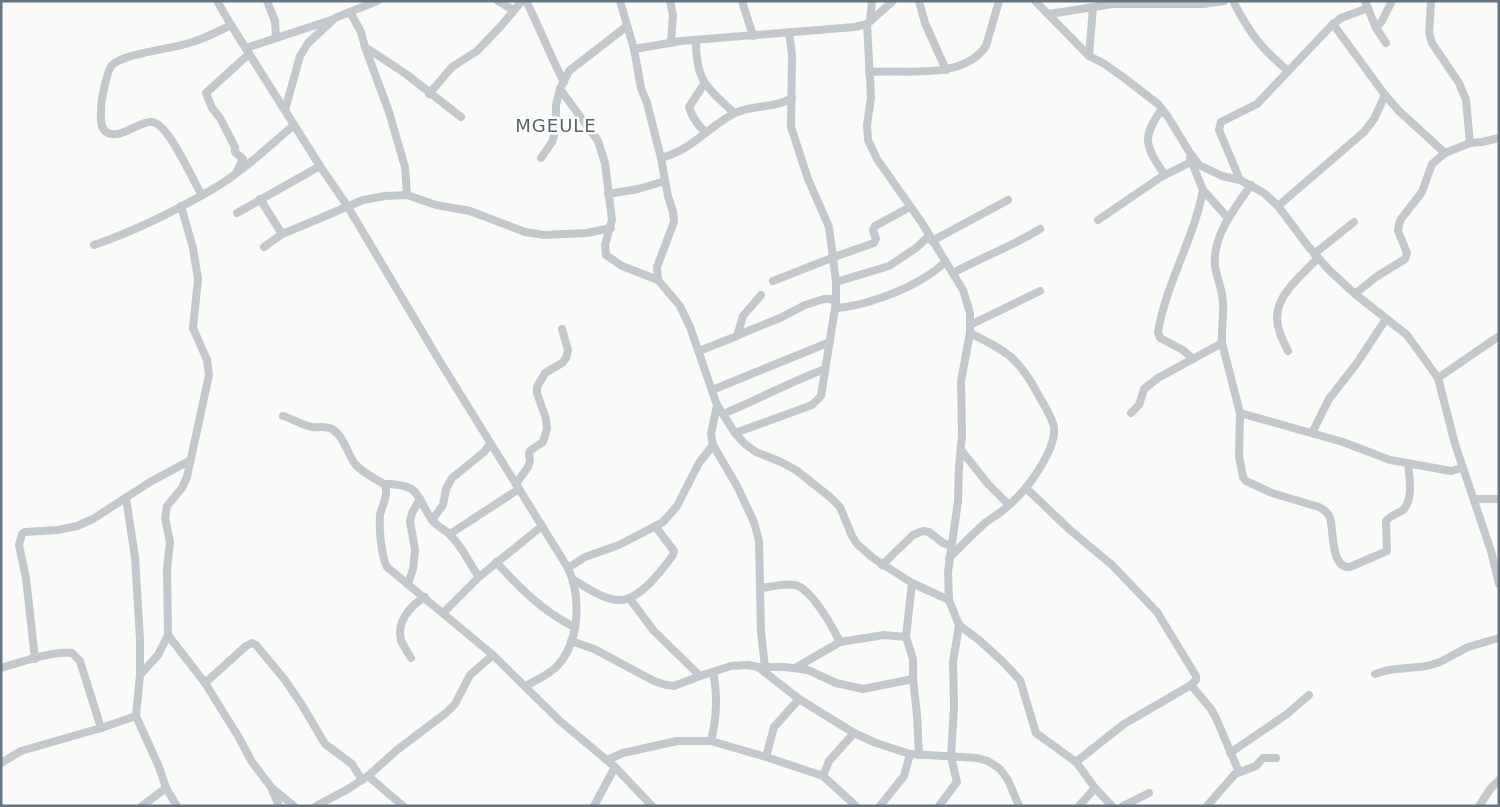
<svg xmlns="http://www.w3.org/2000/svg" width="1500" height="807" viewBox="0 0 1500 807" font-family="'DejaVu Sans',sans-serif">
<style>
.lines{fill:none;stroke-linecap:round;stroke-linejoin:round}
.minor{stroke:#c3c8cc;stroke-width:8}
.labels{text-anchor:middle;stroke-width:5;stroke-linejoin:round;paint-order:stroke}
.quarter-label{font-size:18px;letter-spacing:1px;fill:#57646e;stroke:#fff}
</style>
<rect width="100%" height="100%" fill="#fafaf8"/>
<g class="lines">
<g class="minor">
<path d="M217,1L231,25L320,166L348,207L439,360L568,568C581,596 580,639 559,664C551,674 536,680 526,686"/>
<polyline points="267,1 275,21 276,38"/>
<polyline points="498,1 513,10"/>
<path d="M526,1C540,28 550,56 564,82"/>
<polyline points="620,1 634,49 641,88 647,103 661,158 668,196 673,212 674,222 657,267 658,280 680,306 690,327 717,405 735,433 745,444 756,452 781,462 796,470 830,497 840,507 852,536 857,544 873,558 912,583 949,600"/>
<polyline points="670,1 673,15 671,43"/>
<polyline points="742,1 753,36"/>
<polyline points="919,1 925,23 946,70"/>
<polyline points="1035,1 1089,56 1103,63 1123,77 1158,104 1168,117 1190,153 1199,165 1222,176 1240,180 1264,193 1278,206 1308,246 1329,270 1355,294 1407,335 1438,378 1455,444 1491,551 1499,584"/>
<path d="M1233,1C1250,34 1261,48 1288,71"/>
<polyline points="1365,1 1376,28 1386,43"/>
<polyline points="1431,1 1429,33 1432,43 1459,83 1466,100 1470,143"/>
<polyline points="350,12 361,32 365,47 389,112 405,167 407,195"/>
<polyline points="1049,14 1113,4 1204,4 1224,1"/>
<polyline points="870,21 872,1"/>
<polyline points="867,24 871,97 867,125 868,140 877,159 922,223 963,290 970,313 970,333 961,381 962,435 959,467 958,501 948,572 949,600 959,625 979,640 1002,661 1020,680 1036,733 1076,762 1095,788 1112,806"/>
<polyline points="1333,24 1385,95 1399,111 1445,153"/>
<polyline points="1376,28 1382,21 1392,1"/>
<path d="M696,40C696,82 706,86 734,113"/>
<polyline points="365,47 406,74 461,117"/>
<polyline points="246,48 331,20"/>
<polyline points="634,49 681,41 855,27 867,24 893,1"/>
<polyline points="1089,56 1093,7"/>
<path d="M869,72C905,69 962,81 986,46L999,1"/>
<path d="M704,84L689,107C692,118 698,125 706,133"/>
<polyline points="560,89 598,141 605,163 612,220 605,245 606,255 622,266 658,280"/>
<polyline points="429,94 452,67 477,51 500,27 522,1"/>
<path d="M1162,109C1141,138 1145,146 1165,175"/>
<polyline points="285,110 300,56 308,43 335,18 377,1"/>
<polyline points="541,158 552,142 556,129 556,105 560,89 569,71 627,26"/>
<path d="M661,158C693,149 706,129 733,114C752,104 774,109 792,98"/>
<polyline points="1190,158 1203,190 1228,218"/>
<polyline points="237,171 243,159 235,152 235,147 220,118 212,108 206,93 249,54"/>
<polyline points="1240,180 1219,130 1221,122 1257,104 1333,24 1341,18 1368,8"/>
<path d="M1251,185C1235,208 1212,236 1215,266C1217,279 1223,291 1223,304C1224,317 1221,330 1222,343L1240,413L1239,456L1243,477L1246,481L1272,493L1319,507C1324,510 1328,512 1330,518C1334,530 1330,568 1350,567L1387,551L1386,521C1391,515 1397,514 1403,510C1414,499 1409,477 1408,463"/>
<polyline points="608,194 638,189 665,181"/>
<path d="M202,195C193,182 168,121 151,122C138,122 121,139 108,133C99,129 101,116 101,108C101,101 107,70 112,65C125,53 171,49 189,43C204,39 217,32 231,25"/>
<polyline points="260,199 282,234"/>
<polyline points="1278,206 1364,132 1374,119 1385,95"/>
<polyline points="237,213 320,166"/>
<polyline points="1098,220 1161,177 1191,162"/>
<polyline points="932,241 1008,200"/>
<path d="M94,245C135,231 175,211 213,189C242,172 268,147 294,125"/>
<polyline points="264,247 282,234 304,225 363,200 385,196 407,195 436,205 470,211 525,232 544,235 587,233 611,228"/>
<polyline points="1314,254 1354,222"/>
<path d="M953,273C982,257 1011,247 1040,229"/>
<polyline points="773,281 834,257 874,243 876,239 873,230 875,226 910,207"/>
<polyline points="836,282 889,266 916,248 929,236"/>
<polyline points="1355,294 1376,277 1405,259 1407,253 1398,231 1399,224 1401,219 1422,192 1432,164 1445,153 1470,143 1482,142 1499,138"/>
<path d="M835,308C861,307 905,291 927,276C934,272 940,266 946,262"/>
<polyline points="970,325 1040,291"/>
<polyline points="738,335 780,318 805,305 824,299 831,299 836,302"/>
<polyline points="699,351 737,336 743,316 761,295"/>
<path d="M1288,351C1285,345 1282,339 1280,333C1267,301 1299,278 1318,258"/>
<path d="M1193,359L1183,350L1160,338L1158,332C1166,283 1194,239 1203,190"/>
<polyline points="1438,378 1499,336"/>
<polyline points="712,390 830,342"/>
<polyline points="717,405 711,434 713,445 737,486 754,522 759,541 761,632 765,667"/>
<polyline points="1131,413 1139,405 1144,389 1158,378 1222,343"/>
<polyline points="1240,413 1343,442 1390,460 1451,471 1462,468"/>
<path d="M723,414C757,400 790,382 825,369"/>
<path d="M283,416C293,419 302,425 312,427C319,428 325,425 332,429C344,436 347,453 355,464C363,473 374,478 384,484C390,493 382,505 380,515C379,528 381,556 387,567L493,655L560,721L615,767L652,806"/>
<polyline points="735,433 812,405 821,396 836,302 836,282 829,227 808,179 791,127 792,55 789,32"/>
<polyline points="1312,433 1329,399 1357,363 1386,319"/>
<polyline points="961,450 988,484 1009,505"/>
<path d="M384,484C421,484 415,495 432,520C437,527 445,529 450,535C462,546 469,563 479,577"/>
<polyline points="516,484 528,467 530,461 529,453 531,450 543,442 547,429 546,419 537,393 537,387 545,373 562,363 566,358 568,350 562,329"/>
<polyline points="1026,488 1070,530 1112,565 1157,612 1196,676 1196,680 1191,685 1124,724 1076,762"/>
<polyline points="126,498 135,557 140,640 140,675 136,716 159,767 166,788 177,806"/>
<polyline points="1474,499 1499,499"/>
<polyline points="432,520 443,505 446,489 452,478 484,452 490,444"/>
<polyline points="450,534 519,489"/>
<path d="M949,558C961,546 973,534 985,523C993,517 1002,512 1009,505C1027,490 1056,451 1054,427C1052,417 1044,405 1039,396C1019,358 1008,352 970,333"/>
<path d="M496,562C521,589 541,610 574,627"/>
<polyline points="882,565 913,535 923,531 929,532 943,543 951,546"/>
<polyline points="568,568 585,557 619,545 663,522 677,506 699,463 713,445"/>
<path d="M574,580C587,588 604,600 620,600C640,600 662,570 673,555L674,551L655,526"/>
<polyline points="912,583 906,637 913,659 913,679 917,715 919,755"/>
<polyline points="408,584 413,569 415,550 410,521 412,513 420,499"/>
<path d="M761,588C771,587 785,583 795,585C812,589 833,628 840,642"/>
<polyline points="630,599 653,630 700,676"/>
<polyline points="443,613 479,577 542,526"/>
<polyline points="168,635 205,683 238,736 252,762 271,787 279,806"/>
<polyline points="571,641 594,649 654,681 666,685 674,686 700,676 731,666 748,665 758,667 799,699 854,733 876,743 910,754 977,758 988,761 1000,769 1008,780 1019,806"/>
<path d="M411,658C408,652 403,646 401,640C396,622 410,606 425,597"/>
<polyline points="35,659 26,578 19,545 22,534 25,532 58,530 77,526 93,519 150,482 189,461"/>
<polyline points="760,667 785,667 808,670 836,683 863,689 913,679"/>
<path d="M1,668C21,662 51,651 72,653L80,661L101,728"/>
<polyline points="795,668 840,642 884,635 906,637"/>
<polyline points="1375,674 1388,670 1427,666 1440,662 1468,647 1499,638"/>
<polyline points="140,675 158,655 168,635 167,569 170,542 165,518 167,506 182,488 187,477 209,375 207,360 193,328 198,279 193,248 181,206"/>
<polyline points="205,683 246,646 252,643 256,645 285,680 302,705 325,744 352,764 362,780"/>
<polyline points="1191,685 1211,709 1216,718 1239,772"/>
<path d="M711,741C717,717 718,696 713,672"/>
<polyline points="1230,753 1287,714 1309,695"/>
<polyline points="766,757 774,727 799,699"/>
<polyline points="607,760 623,753 677,741 711,741 766,757 823,776 856,806"/>
<polyline points="1,763 21,751 101,728 136,716"/>
<polyline points="368,776 403,806"/>
<polyline points="823,776 829,761 854,733"/>
<polyline points="272,788 294,806"/>
<polyline points="142,806 166,788"/>
<polyline points="316,806 348,789 368,776 397,750 446,713 455,704 470,675 493,655"/>
<polyline points="594,806 615,767"/>
<polyline points="880,806 904,776 910,754"/>
<polyline points="939,806 957,782 951,757 954,706 953,662 959,625"/>
<polyline points="1079,806 1095,788"/>
<polyline points="1123,806 1149,793"/>
<polyline points="1207,806 1235,774 1256,766 1263,758 1276,758"/>
<polyline points="1479,806 1491,788 1499,780"/>
</g>
</g>
<g class="labels">
<g class="quarter-label">
<text x="556" y="132">MGEULE</text>
</g>
</g>
<rect width="1500" height="807" fill="none" stroke="#657683" stroke-width="5"/>
</svg>
